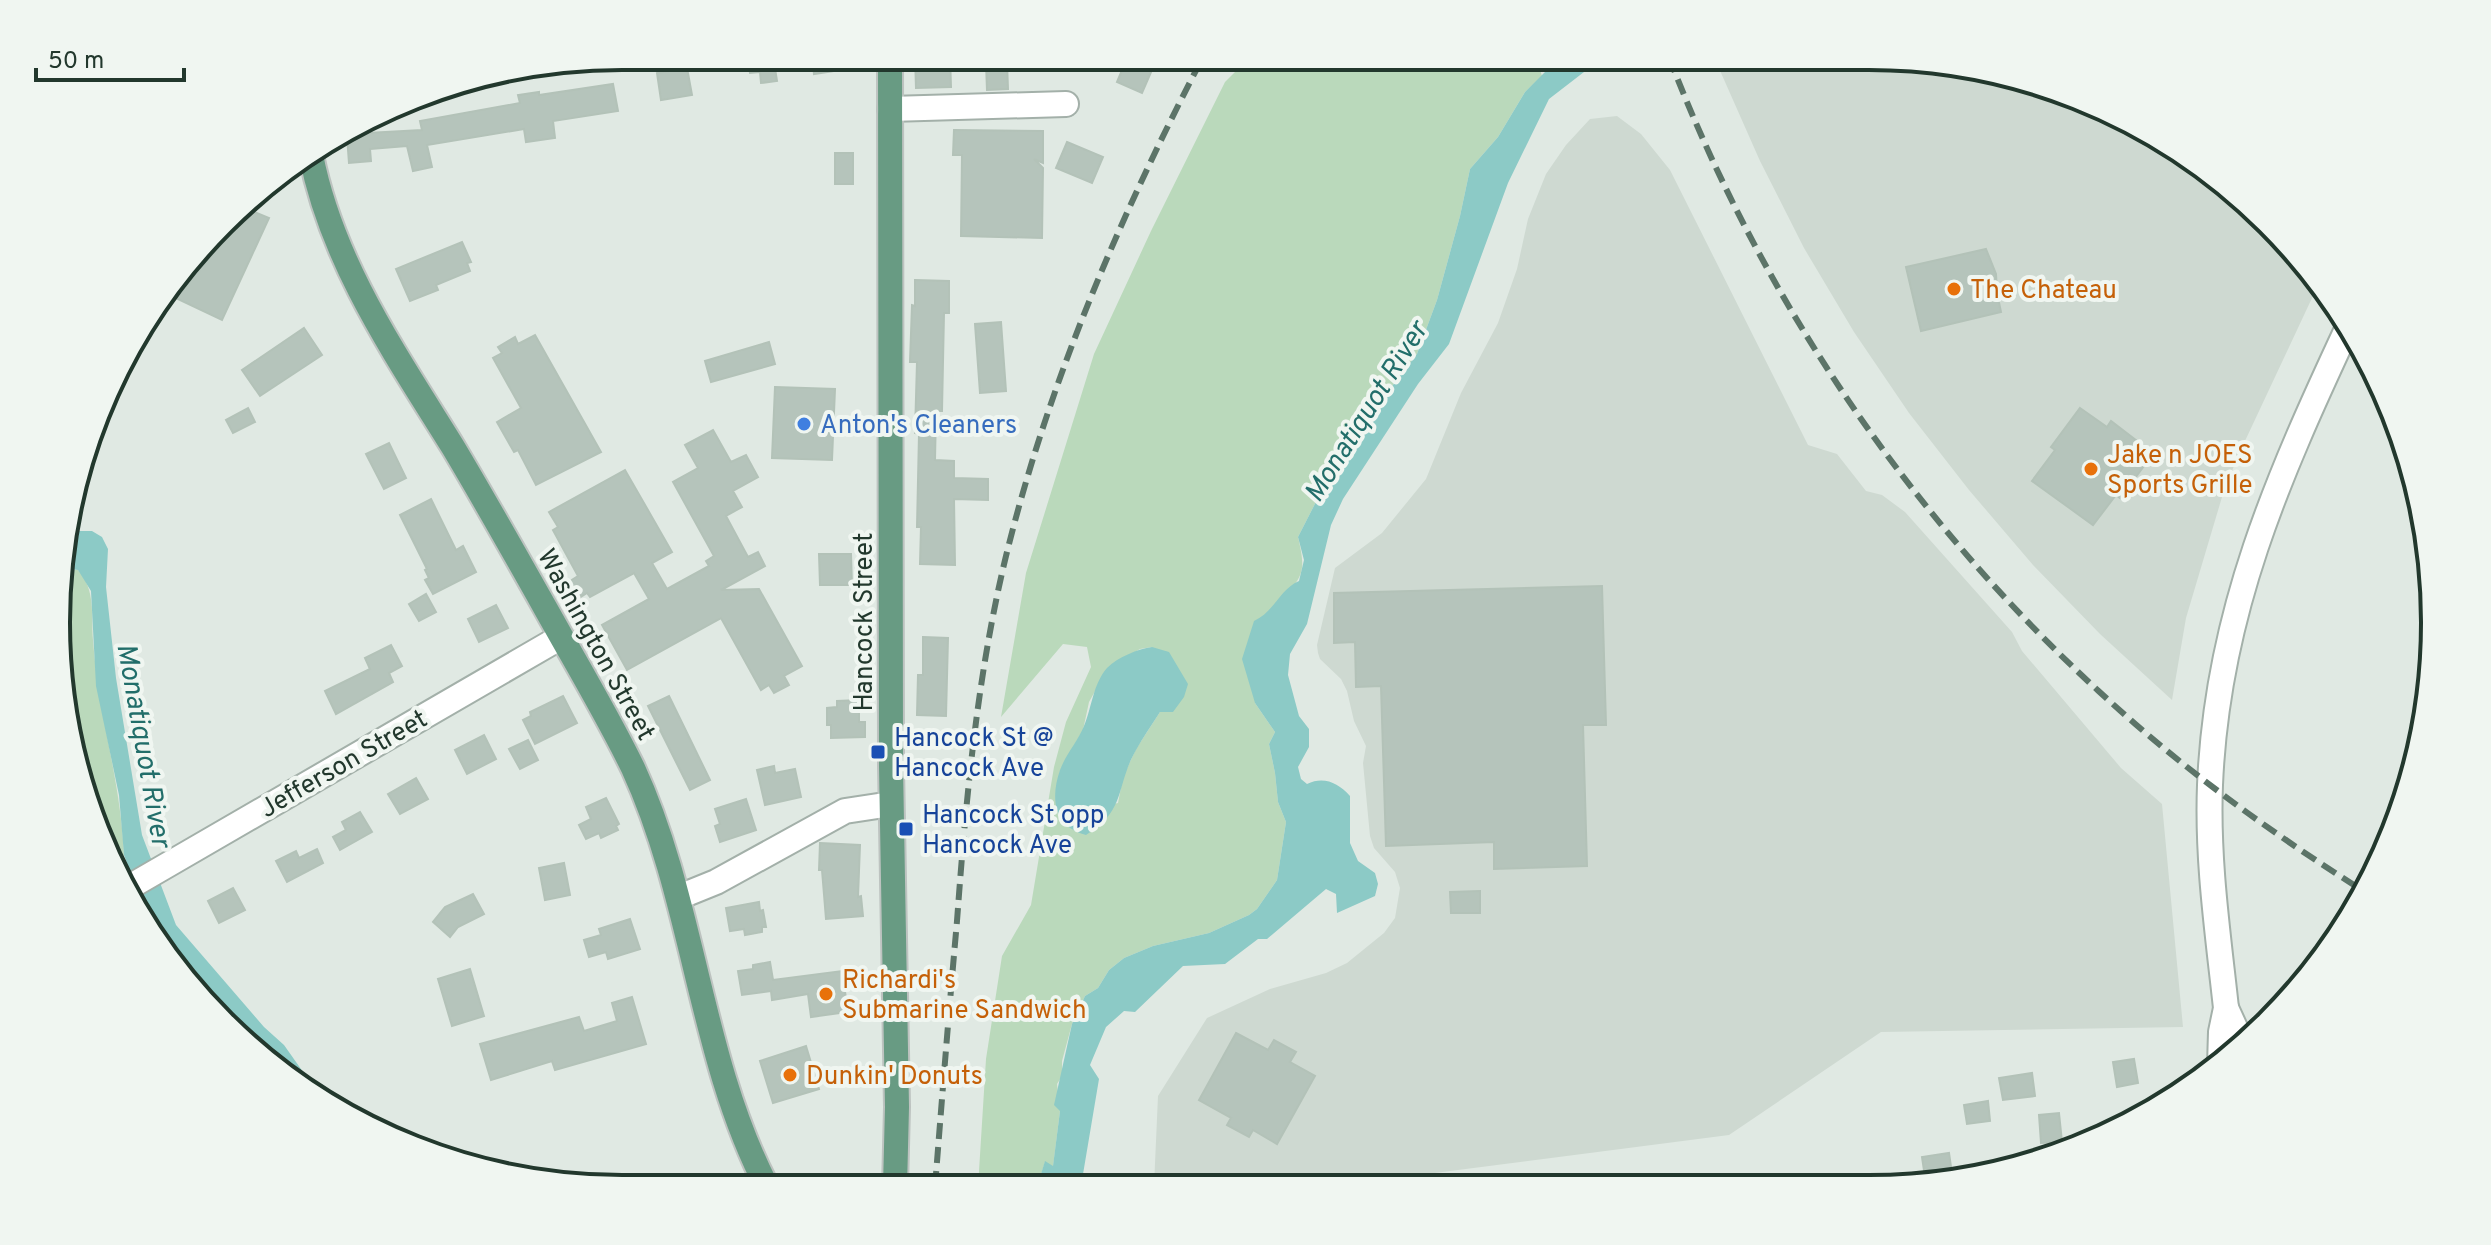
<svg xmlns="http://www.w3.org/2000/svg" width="2491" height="1245" viewBox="0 0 2491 1245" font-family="Overpass,sans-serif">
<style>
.built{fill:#ced9d1}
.green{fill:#bad9bb;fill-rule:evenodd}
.water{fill:#8ccac6}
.building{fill:#b5c4bb;stroke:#b3c2b8;stroke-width:2}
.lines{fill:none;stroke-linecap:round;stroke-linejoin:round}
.minor-casing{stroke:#a3b0a9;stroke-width:28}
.major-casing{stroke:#bdc3c0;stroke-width:28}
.minor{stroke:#fff;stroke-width:24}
.major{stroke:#689b83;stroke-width:24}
.rail{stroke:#5c7468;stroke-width:6;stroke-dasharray:16 8;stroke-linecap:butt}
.food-dot{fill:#e8710a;stroke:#f0f6f1;stroke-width:3}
.shop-dot{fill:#3f7fe0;stroke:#f0f6f1;stroke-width:3}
.transit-dot{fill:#1a4fb4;stroke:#f0f6f1;stroke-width:3}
.labels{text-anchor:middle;stroke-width:8;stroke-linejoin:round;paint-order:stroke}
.food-label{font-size:26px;fill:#c56008;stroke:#f0f6f1;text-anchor:start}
.shop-label{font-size:26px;fill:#366cbe;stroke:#f0f6f1;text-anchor:start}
.street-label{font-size:26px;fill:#22382d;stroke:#f0f6f1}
.transit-label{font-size:26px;fill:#164399;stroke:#f0f6f1;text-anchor:start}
.water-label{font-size:28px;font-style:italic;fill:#226e6a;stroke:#f0f6f1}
.rim{fill:none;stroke:#22382d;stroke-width:4}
</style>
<rect width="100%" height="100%" fill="#e0e9e3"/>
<g class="built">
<polygon points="1714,57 1905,57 2015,75 2119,114 2213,173 2294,249 2319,283 2237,458 2222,497 2186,618 2172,700 2100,634 2033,565 1969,490 1909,413 1854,332 1804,248 1760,161"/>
<polygon points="1617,116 1641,134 1670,170 1808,445 1837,454 1866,491 1882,495 1905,512 2012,632 2022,651 2121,768 2162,804 2183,1027 1881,1032 1729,1135 1427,1174 1427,1186 1154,1186 1158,1096 1207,1018 1270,989 1326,973 1347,963 1384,933 1395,918 1400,888 1395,872 1374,848 1370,836 1363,763 1366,746 1354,721 1347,691 1341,679 1320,659 1318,653 1317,645 1335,568 1382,533 1426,479 1461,393 1498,323 1517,269 1528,219 1546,174 1566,145 1590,119"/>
</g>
<g class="green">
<path d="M1250,57H1448L1455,60L1479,59L1482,57H1536L1542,76L1525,92L1498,137L1470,169L1460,216L1437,300L1417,354L1342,451L1298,537C1306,571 1304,576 1280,601C1271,609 1265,616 1254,622L1255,703L1275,732L1269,744L1275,773L1278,802L1286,822L1277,880L1257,909L1249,915L1209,933L1153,946L1124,958L1109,970L1098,988L1085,996L1072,1024L1062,1061V1076L1057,1084L1060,1111L1053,1167L1045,1162L1037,1187H978L986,1059L1002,956L1031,905L1054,767L1066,722L1091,667L1087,647L1063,644L1001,717L1026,573L1094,354L1151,231L1225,82ZM1152,647L1160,712L1136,749L1123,777L1118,803L1058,816L1056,798L1060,771L1083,730L1089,702L1108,668L1140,649Z"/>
<path d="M65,568L78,570C96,590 91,615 93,640C98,713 121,782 124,855L112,865L61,696Z"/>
</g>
<g class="water">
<path d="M1581,57H1642L1641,61L1584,72L1549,99L1508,183L1449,344L1418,384L1343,499L1331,525L1307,624L1290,654L1288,675L1299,716L1309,729V747L1298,767L1301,779L1307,784C1324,776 1338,783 1350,796V843L1358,861L1375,873L1378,884L1375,896L1337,913L1336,894L1326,889L1267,939H1258L1225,964L1183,966L1135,1012L1124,1011L1106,1027L1090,1065L1099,1079L1081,1186L1037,1187L1045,1161L1053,1166L1060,1111L1054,1105L1072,1024L1085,996L1098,988L1109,970L1124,958L1153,946L1209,933L1249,915L1257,909L1277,880L1286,822L1278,802L1275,773L1269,744L1275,732L1255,703L1242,659L1254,621C1274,612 1280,589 1299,581L1304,560L1298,537L1342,451L1417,354L1437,300L1460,216L1470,169L1498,137L1525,92L1550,67Z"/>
<polygon points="66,531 92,531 102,537 108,549 106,587 116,678 142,835 176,925 264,1027 284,1045 308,1079 328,1099 256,1048 243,1030 192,982 147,918 124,855 119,795 96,686 91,591 78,570 65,568"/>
<path d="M1152,647L1169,652L1188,684L1184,697L1173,712H1160C1152,725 1143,737 1136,750C1115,787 1127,810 1086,835C1054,827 1050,799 1060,770C1066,754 1078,741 1084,726C1092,707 1093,684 1107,668C1118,657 1138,649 1152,647Z"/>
</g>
<g class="building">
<polygon points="747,56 773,56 777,81 761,83 760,72 750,73"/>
<polygon points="812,56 872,56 873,65 814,74"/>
<polygon points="915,56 950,56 951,87 916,88"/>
<polygon points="1128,56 1158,56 1142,93 1117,82"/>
<polygon points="1007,62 1008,89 987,90 986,63"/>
<polygon points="687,68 692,95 661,100 657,73"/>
<polygon points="613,84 618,111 553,121 555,138 526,142 524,129 427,145 432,167 413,171 407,146 370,149 371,161 349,163 347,136 366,126 367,133 422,130 420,121 520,103 518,95 539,92 539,95"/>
<polygon points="954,130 1043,131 1043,163 1034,159 1043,168 1042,238 961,236 962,155 953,155"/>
<polygon points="1067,142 1103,157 1092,183 1056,168"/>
<rect x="835" y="153" width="18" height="31"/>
<polygon points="245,208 269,218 222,320 165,293"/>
<polygon points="462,242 471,262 467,263 470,271 436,285 438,290 410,301 396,269"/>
<polygon points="1986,249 1996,274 1997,293 2001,312 1921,331 1906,267"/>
<polygon points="915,280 949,281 949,313 944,313 942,411 936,411 935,460 954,461 954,478 988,479 988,500 954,499 955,565 920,564 921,527 917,527 919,434 915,433 917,362 910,362 912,305 915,306"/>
<polygon points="1001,322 1006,391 980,393 975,324"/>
<polygon points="304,328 322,355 260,396 242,370"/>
<polygon points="535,335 601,452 536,485 518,450 514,452 497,422 521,408 493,358 502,353 498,347 515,337 518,344"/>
<polygon points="769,342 775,364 711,382 705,361"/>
<polygon points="775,387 835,389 832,460 772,458"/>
<polygon points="248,408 255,422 233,433 226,420"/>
<polygon points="2080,408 2107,427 2111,421 2141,444 2138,449 2150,458 2120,498 2116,495 2093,525 2032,481 2055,450 2051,447"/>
<polygon points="713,430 731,462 746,455 758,477 733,491 742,507 726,516 748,557 758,552 765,566 721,590 759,589 802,666 784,676 789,685 774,693 769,685 761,690 721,618 627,670 602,625 649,599 634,573 590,597 587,593 579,598 570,581 578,576 553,530 558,527 549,512 625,470 672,552 652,563 667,589 709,566 706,561 714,556 673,482 698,468 685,445"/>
<polygon points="389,443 406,478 384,489 366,454"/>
<polygon points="431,499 456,550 463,546 476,572 433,594 425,580 429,578 425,570 427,569 400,515"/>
<polygon points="819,554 851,554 852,585 820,585"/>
<polygon points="1602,586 1606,725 1583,725 1587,866 1494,869 1494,842 1386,846 1381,686 1356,687 1355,642 1334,643 1334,593"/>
<polygon points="426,594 436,612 419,621 409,604"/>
<polygon points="496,605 508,628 479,642 468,619"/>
<polygon points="923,637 948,638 946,716 917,715 918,675 923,675"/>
<polygon points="391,645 402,666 389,673 393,682 336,714 325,691 370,669 365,658"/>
<polygon points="563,696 577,723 535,744 523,720 531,716 530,712"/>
<polygon points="669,696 710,780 690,790 648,706"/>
<polygon points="859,700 859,722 865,722 865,737 831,738 831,725 827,725 827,708 837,707 837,701"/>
<polygon points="484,735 496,759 467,774 455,750"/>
<polygon points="528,740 538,760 520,769 509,749"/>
<polygon points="774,766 775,773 795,769 801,797 765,805 757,770"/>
<polygon points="416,778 428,799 400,814 388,794"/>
<polygon points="606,798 619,824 616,826 618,830 601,838 599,833 586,839 579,825 591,819 586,807"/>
<polygon points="746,799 756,830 720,842 715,826 720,824 715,809"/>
<polygon points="360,812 372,832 340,850 333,837 346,830 342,822"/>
<polygon points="820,843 860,845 858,897 861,896 863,916 826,919 822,870 819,870"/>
<polygon points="317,849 323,863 287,882 276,861 296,851 299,858"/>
<polygon points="564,863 570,895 545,900 539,868"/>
<polygon points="233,888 245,910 219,923 208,901"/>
<polygon points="1480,891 1480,913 1451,913 1450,892"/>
<polygon points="473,894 484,914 458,927 450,937 433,922 445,907"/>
<polygon points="759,902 760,911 763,910 766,927 762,927 762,932 745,935 744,929 730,931 726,908"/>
<polygon points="630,919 640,949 608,959 606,952 589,957 584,940 601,935 599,929"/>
<polygon points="770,962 773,980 842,971 848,1012 811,1017 808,994 772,1000 771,991 742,995 738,971 753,969 753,965"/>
<polygon points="470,969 484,1016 452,1026 438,979"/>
<polygon points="632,997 646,1044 555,1070 552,1061 491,1080 480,1044 579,1017 584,1031 617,1021 612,1003"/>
<polygon points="1236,1033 1268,1050 1274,1040 1296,1052 1290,1062 1315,1076 1277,1144 1253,1130 1249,1137 1227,1125 1231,1118 1199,1100"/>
<polygon points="806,1046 819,1089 773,1103 760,1061"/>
<polygon points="2134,1059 2138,1083 2117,1087 2113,1062"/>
<polygon points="2032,1073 2035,1096 2003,1100 1999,1078"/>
<polygon points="1988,1101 1990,1121 1967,1124 1964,1105"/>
<polygon points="2059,1113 2062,1142 2041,1143 2039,1115"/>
<polygon points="1949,1153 1953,1181 1926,1184 1922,1157"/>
</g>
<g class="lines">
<defs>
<g id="minor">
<polyline points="890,109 1066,104"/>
<polyline points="126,889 561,637"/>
<polyline points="679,897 716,882 845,811 891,804"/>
<polyline points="2226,1008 2242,1043"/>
<path d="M2220,1065L2221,1032L2226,1008C2218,934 2207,860 2210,785C2217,614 2278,477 2349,325"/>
</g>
<g id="major">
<polyline points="890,56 891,766 897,1107 895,1187"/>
<path d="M311,155C332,263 396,355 453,447C490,509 525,572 561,636C586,680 611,723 633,768C695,903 699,1056 767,1187"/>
</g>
</defs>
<use href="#minor" class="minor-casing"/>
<use href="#major" class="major-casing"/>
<use href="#minor" class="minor"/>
<use href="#major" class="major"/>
<g class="rail">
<path d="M1669,57C1762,300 1912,521 2104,696C2184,770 2273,834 2365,892"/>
<path d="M935,1187C942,1098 949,1010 957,921C966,799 977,676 1006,556C1049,381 1120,216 1203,57"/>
</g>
</g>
<g class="food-dot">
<circle cx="1954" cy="289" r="8"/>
<circle cx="2091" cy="469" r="8"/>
<circle cx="826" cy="994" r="8"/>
<circle cx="790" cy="1075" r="8"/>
</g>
<circle class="shop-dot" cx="804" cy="424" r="8"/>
<g class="transit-dot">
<rect x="870" y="744" width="16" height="16" rx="4"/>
<rect x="898" y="821" width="16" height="16" rx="4"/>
</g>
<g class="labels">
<g class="food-label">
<text x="1970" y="298">The Chateau</text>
<text x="2107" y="463">Jake n JOES<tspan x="2107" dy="30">Sports Grille</tspan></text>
<text x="842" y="988">Richardi's<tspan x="842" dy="30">Submarine Sandwich</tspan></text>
<text x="806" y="1084">Dunkin' Donuts</text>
</g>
<g class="shop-label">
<text x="820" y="433">Anton's Cleaners</text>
</g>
<g class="street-label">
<text transform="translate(863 622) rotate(-90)" y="9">Hancock Street</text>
<text transform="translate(597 644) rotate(61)" y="9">Washington Street</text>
<text transform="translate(343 763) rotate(-30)" y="9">Jefferson Street</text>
</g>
<g class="transit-label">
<text x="894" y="746">Hancock St @<tspan x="894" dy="30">Hancock Ave</tspan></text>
<text x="922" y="823">Hancock St opp<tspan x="922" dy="30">Hancock Ave</tspan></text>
</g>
<g class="water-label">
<text transform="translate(1365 411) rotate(-58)" y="10">Monatiquot River</text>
<text transform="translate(145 745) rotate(80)" y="10">Monatiquot River</text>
</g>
</g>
<path d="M0 0H2491V1245H0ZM622 70H1869A552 552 0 0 1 2421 622V623A552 552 0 0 1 1869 1175H622A552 552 0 0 1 70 623V622A552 552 0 0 1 622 70Z" fill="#f0f6f1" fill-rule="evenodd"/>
<path class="rim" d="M622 70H1869A552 552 0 0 1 2421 622V623A552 552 0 0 1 1869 1175H622A552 552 0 0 1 70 623V622A552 552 0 0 1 622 70Z"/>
<path d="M36 68v12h148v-12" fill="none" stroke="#22382d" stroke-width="4"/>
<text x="48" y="68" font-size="24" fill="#22382d" stroke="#f0f6f1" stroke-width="6" paint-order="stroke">50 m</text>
</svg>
